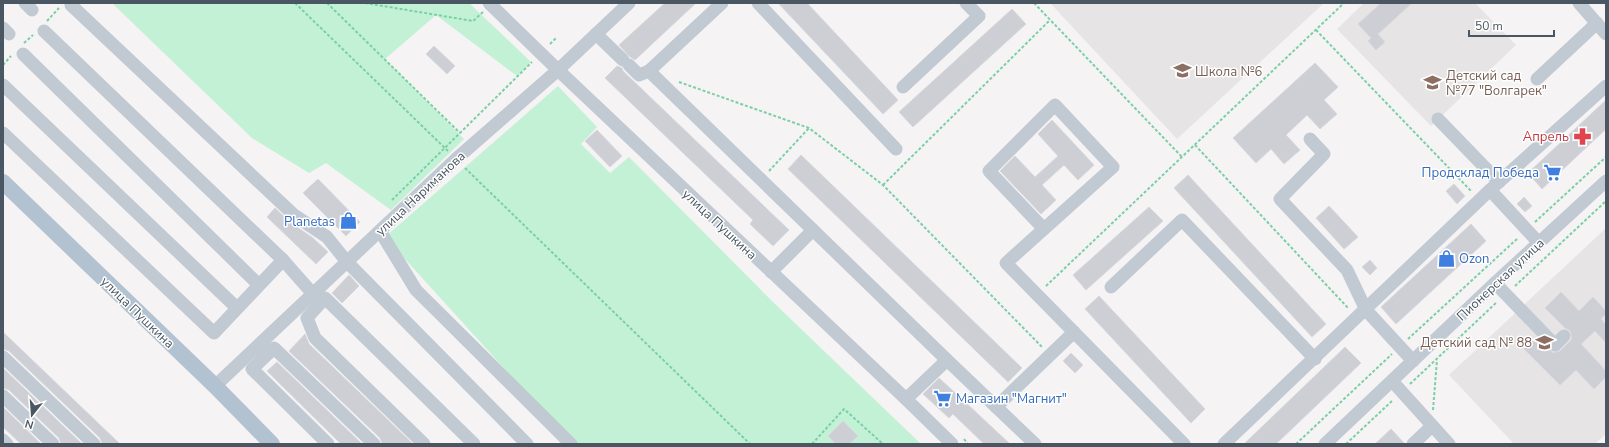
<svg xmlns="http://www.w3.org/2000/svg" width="1609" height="447" viewBox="0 0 1609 447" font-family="'Nunito Sans',sans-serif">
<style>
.education{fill:#e6e4e5}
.green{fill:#c3f1d5}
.building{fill:#cdcfd5;stroke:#d7d9de}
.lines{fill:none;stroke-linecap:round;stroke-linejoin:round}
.path{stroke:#7ad0a6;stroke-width:2;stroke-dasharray:3 2;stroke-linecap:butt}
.minor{stroke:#c1cad2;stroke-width:13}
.major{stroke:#b3c2d1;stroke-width:16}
.labels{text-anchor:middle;stroke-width:3;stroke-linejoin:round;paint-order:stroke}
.education-label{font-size:13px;fill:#785e54;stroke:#fff;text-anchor:start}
.health-label{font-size:13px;fill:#be3a42;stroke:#fff;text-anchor:end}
.shop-label{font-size:13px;fill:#366cbe;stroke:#fff;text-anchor:end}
.street-label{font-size:13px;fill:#4a5661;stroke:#fff}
</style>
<rect width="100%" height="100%" fill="#f5f3f3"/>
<g class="education">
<polygon points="1050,3 1324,3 1177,139"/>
<polygon points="1364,3 1475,3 1516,45 1431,126 1337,29"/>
<polygon points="1606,228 1606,434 1595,444 1514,444 1449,375"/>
</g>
<g class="green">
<polygon points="112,3 469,3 531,62 517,76 436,15 385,59 464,139 391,210 326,163 309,173 252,138"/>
<polygon points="558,86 597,127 581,144 610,173 629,157 775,304 921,444 573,444 385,237"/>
</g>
<g class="building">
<polygon points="665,3 696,3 635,60 630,57 619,45"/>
<polygon points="778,3 807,3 898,100 883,114"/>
<polygon points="1381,3 1412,3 1378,34 1385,42 1376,50 1368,41 1371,38 1358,24"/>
<polygon points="1012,9 1026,24 913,127 899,112"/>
<polygon points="434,46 455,66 447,74 426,54"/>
<polygon points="1315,63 1338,87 1324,100 1337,114 1320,129 1307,115 1286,135 1300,150 1284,164 1271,149 1256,163 1233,138"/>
<polygon points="617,66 622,68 623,71 789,230 773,246 750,224 753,220 605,78"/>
<polygon points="1606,100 1606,129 1542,189 1528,173"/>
<polygon points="1052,120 1094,165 1078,180 1064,165 1042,185 1056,200 1041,214 1000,171 1015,156 1035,177 1058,156 1038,134"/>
<polygon points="597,130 622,156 610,167 585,141"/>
<polygon points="801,155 1022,368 1008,382 788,169"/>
<polygon points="1188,175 1326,324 1312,337 1174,188"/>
<polygon points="318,179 360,222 346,236 303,193"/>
<polygon points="1454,184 1465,196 1457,204 1446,191"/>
<polygon points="1524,197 1532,206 1525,212 1517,204"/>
<polygon points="1329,206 1358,237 1344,249 1316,218"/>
<polygon points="1149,207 1163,221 1086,290 1073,275"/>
<polygon points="275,208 290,222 313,238 328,252 316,264 267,217"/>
<polygon points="1471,224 1486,241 1396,324 1381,307"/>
<polygon points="1370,260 1377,268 1370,275 1362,267"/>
<polygon points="349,275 359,286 342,303 332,293"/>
<polygon points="1561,292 1579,311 1593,297 1606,311 1606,314 1601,319 1606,325 1606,343 1595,331 1581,344 1606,371 1606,377 1594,389 1576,370 1560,385 1524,349 1536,337 1553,353 1560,351 1570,341 1572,338 1570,331 1565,328 1545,308"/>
<polygon points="1099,296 1205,409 1191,423 1085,309"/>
<polygon points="3,332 120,444 102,444 100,438 9,351 3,349"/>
<polygon points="305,334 309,344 413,444 382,444 380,438 289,351"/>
<polygon points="1345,347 1361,363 1276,444 1244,444"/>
<polygon points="1071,353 1083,365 1075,373 1063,361"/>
<polygon points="277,362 362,444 341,444 267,371"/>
<polygon points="3,368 82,444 61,444 59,438 9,390 3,388"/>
<polygon points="939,378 964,401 1010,444 984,444 953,414 949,418 923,394"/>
<polygon points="3,407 41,444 21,444 3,427"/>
<polygon points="843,421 858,436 849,444 836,444 828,436"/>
<polygon points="1391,429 1405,444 1375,444"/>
</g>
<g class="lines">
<g class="path">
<polyline points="295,3 448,151"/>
<polyline points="327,3 460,133"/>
<polyline points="365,3 473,21 483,12"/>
<polyline points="1034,3 1182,157"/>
<polyline points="47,21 59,8"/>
<polyline points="1316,30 1472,192"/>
<polyline points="24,43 33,35"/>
<polyline points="550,44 556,38"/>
<polyline points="3,65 11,56"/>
<polyline points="679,82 809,128 883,185 1043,348"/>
<polyline points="1195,145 1349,309"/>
<polyline points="465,168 750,444"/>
<polyline points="769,171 809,128"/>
<polyline points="883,185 1050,20"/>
<polyline points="392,200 532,62"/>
<polyline points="1535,222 1606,157"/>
<polyline points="1046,286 1344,3"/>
<polyline points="1515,286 1606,201"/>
<polyline points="1408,339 1518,238"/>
<polyline points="1410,384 1497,302"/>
<polyline points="1433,410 1437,360"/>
<polyline points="964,439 968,444"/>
<polyline points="812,444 844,409 883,444"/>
<polyline points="1296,444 1392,354"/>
<polyline points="1346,444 1393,400"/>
</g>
<g class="minor">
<polyline points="25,3 32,10"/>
<polyline points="489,3 558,70 906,399 952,444"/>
<polyline points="758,3 896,149"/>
<polyline points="1579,3 1606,34"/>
<polyline points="71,5 294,215 327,237 347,262 527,444"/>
<polyline points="3,28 9,34"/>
<polyline points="44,31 283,260 313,294"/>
<polyline points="596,34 623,60"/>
<polyline points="23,54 259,285"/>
<polyline points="629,65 639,75 649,71 947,360 906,399"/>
<polyline points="649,71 722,3"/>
<polyline points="1537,79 1597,23"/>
<polyline points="3,85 237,308"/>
<polyline points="903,87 979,16 966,3"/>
<polyline points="1438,119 1499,182"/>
<polyline points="3,133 214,333 283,260"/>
<polyline points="1310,139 1324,154 1280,199 1347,270 1366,310 1413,361"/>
<polyline points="1490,190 1539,243"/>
<polyline points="1044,229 989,171 1055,105 1113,167 1006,263 1184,444"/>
<polyline points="380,231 416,290 571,444"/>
<polyline points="771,272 813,230"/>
<polyline points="1495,283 1555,345 1564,336"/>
<polyline points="1111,287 1182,220 1315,359"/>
<polyline points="3,357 94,444"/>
<polyline points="947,360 1035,444"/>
<polyline points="1392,381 1449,444"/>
<polyline points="215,386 456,159 558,70 629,3"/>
<polyline points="3,396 53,444"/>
<polyline points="996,407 1074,332"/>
<polyline points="3,440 7,444"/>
<polyline points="328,444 252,369 274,348 374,444"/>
<polyline points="424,444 315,338 307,318 325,298 474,444"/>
<polyline points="1224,444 1490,190 1606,86"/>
<polyline points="1325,444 1495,283 1606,181"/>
<polyline points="1413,444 1432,426"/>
</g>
<polyline class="major" points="3,182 215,386 272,444"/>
</g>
<defs>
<symbol id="school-bare" viewBox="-9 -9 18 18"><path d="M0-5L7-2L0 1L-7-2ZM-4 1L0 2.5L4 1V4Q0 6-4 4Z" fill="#8d6e63" stroke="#fff" stroke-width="2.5" paint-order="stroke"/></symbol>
<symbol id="pharmacy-bare" viewBox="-9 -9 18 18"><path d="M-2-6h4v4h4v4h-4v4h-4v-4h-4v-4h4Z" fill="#e0444e" stroke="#fff" stroke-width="2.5" paint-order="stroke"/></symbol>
<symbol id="supermarket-bare" viewBox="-9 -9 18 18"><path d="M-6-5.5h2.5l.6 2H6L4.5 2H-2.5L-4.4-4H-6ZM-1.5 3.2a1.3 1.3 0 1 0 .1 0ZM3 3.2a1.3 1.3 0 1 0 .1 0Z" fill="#3f7fe0" stroke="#fff" stroke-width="2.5" paint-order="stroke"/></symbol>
<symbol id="shop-bare" viewBox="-9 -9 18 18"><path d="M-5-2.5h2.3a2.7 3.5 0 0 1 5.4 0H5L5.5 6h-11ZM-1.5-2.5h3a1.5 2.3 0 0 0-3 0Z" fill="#3f7fe0" stroke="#fff" stroke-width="2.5" paint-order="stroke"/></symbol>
</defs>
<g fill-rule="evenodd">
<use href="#school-bare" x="1170" y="58" width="25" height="25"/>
<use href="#school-bare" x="1420" y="70" width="25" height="25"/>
<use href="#pharmacy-bare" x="1570" y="124" width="25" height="25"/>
<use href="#supermarket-bare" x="1540" y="160" width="25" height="25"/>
<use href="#shop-bare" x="336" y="208" width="25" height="25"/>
<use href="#shop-bare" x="1434" y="246" width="25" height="25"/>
<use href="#school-bare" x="1532" y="330" width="25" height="25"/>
<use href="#supermarket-bare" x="930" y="386" width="25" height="25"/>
</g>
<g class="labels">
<g class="education-label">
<text x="1195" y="76">Школа №6</text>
<text x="1446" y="80">Детский сад<tspan x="1446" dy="15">№77 "Волгарек"</tspan></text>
<text x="1532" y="347" text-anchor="end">Детский сад № 88</text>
</g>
<g class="health-label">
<text x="1569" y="141">Апрель</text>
</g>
<g class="shop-label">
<text x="1539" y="177">Продсклад Победа</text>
<text x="335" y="226">Planetas</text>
<text x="1459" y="263" text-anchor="start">Ozon</text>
<text x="956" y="403" text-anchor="start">Магазин "Магнит"</text>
</g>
<g class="street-label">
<text transform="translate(420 193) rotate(-43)" y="5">улица Нариманова</text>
<text transform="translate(720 224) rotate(43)" y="5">улица Пушкина</text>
<text transform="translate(1500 279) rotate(-43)" y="5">Пионерская улица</text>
<text transform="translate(138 312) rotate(44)" y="5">улица Пушкина</text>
</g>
</g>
<rect width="1609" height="447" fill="none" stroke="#4a5661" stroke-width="8"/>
<g transform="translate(32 415) rotate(197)" stroke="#ffffff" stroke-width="3" paint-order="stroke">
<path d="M0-3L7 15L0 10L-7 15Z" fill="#4a5661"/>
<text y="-6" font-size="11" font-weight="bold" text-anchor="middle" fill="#4a5661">N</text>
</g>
<path d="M1469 30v6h85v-6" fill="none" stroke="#4a5661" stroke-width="2"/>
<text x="1475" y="30" font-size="12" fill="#4a5661" stroke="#ffffff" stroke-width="3" paint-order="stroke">50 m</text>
</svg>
